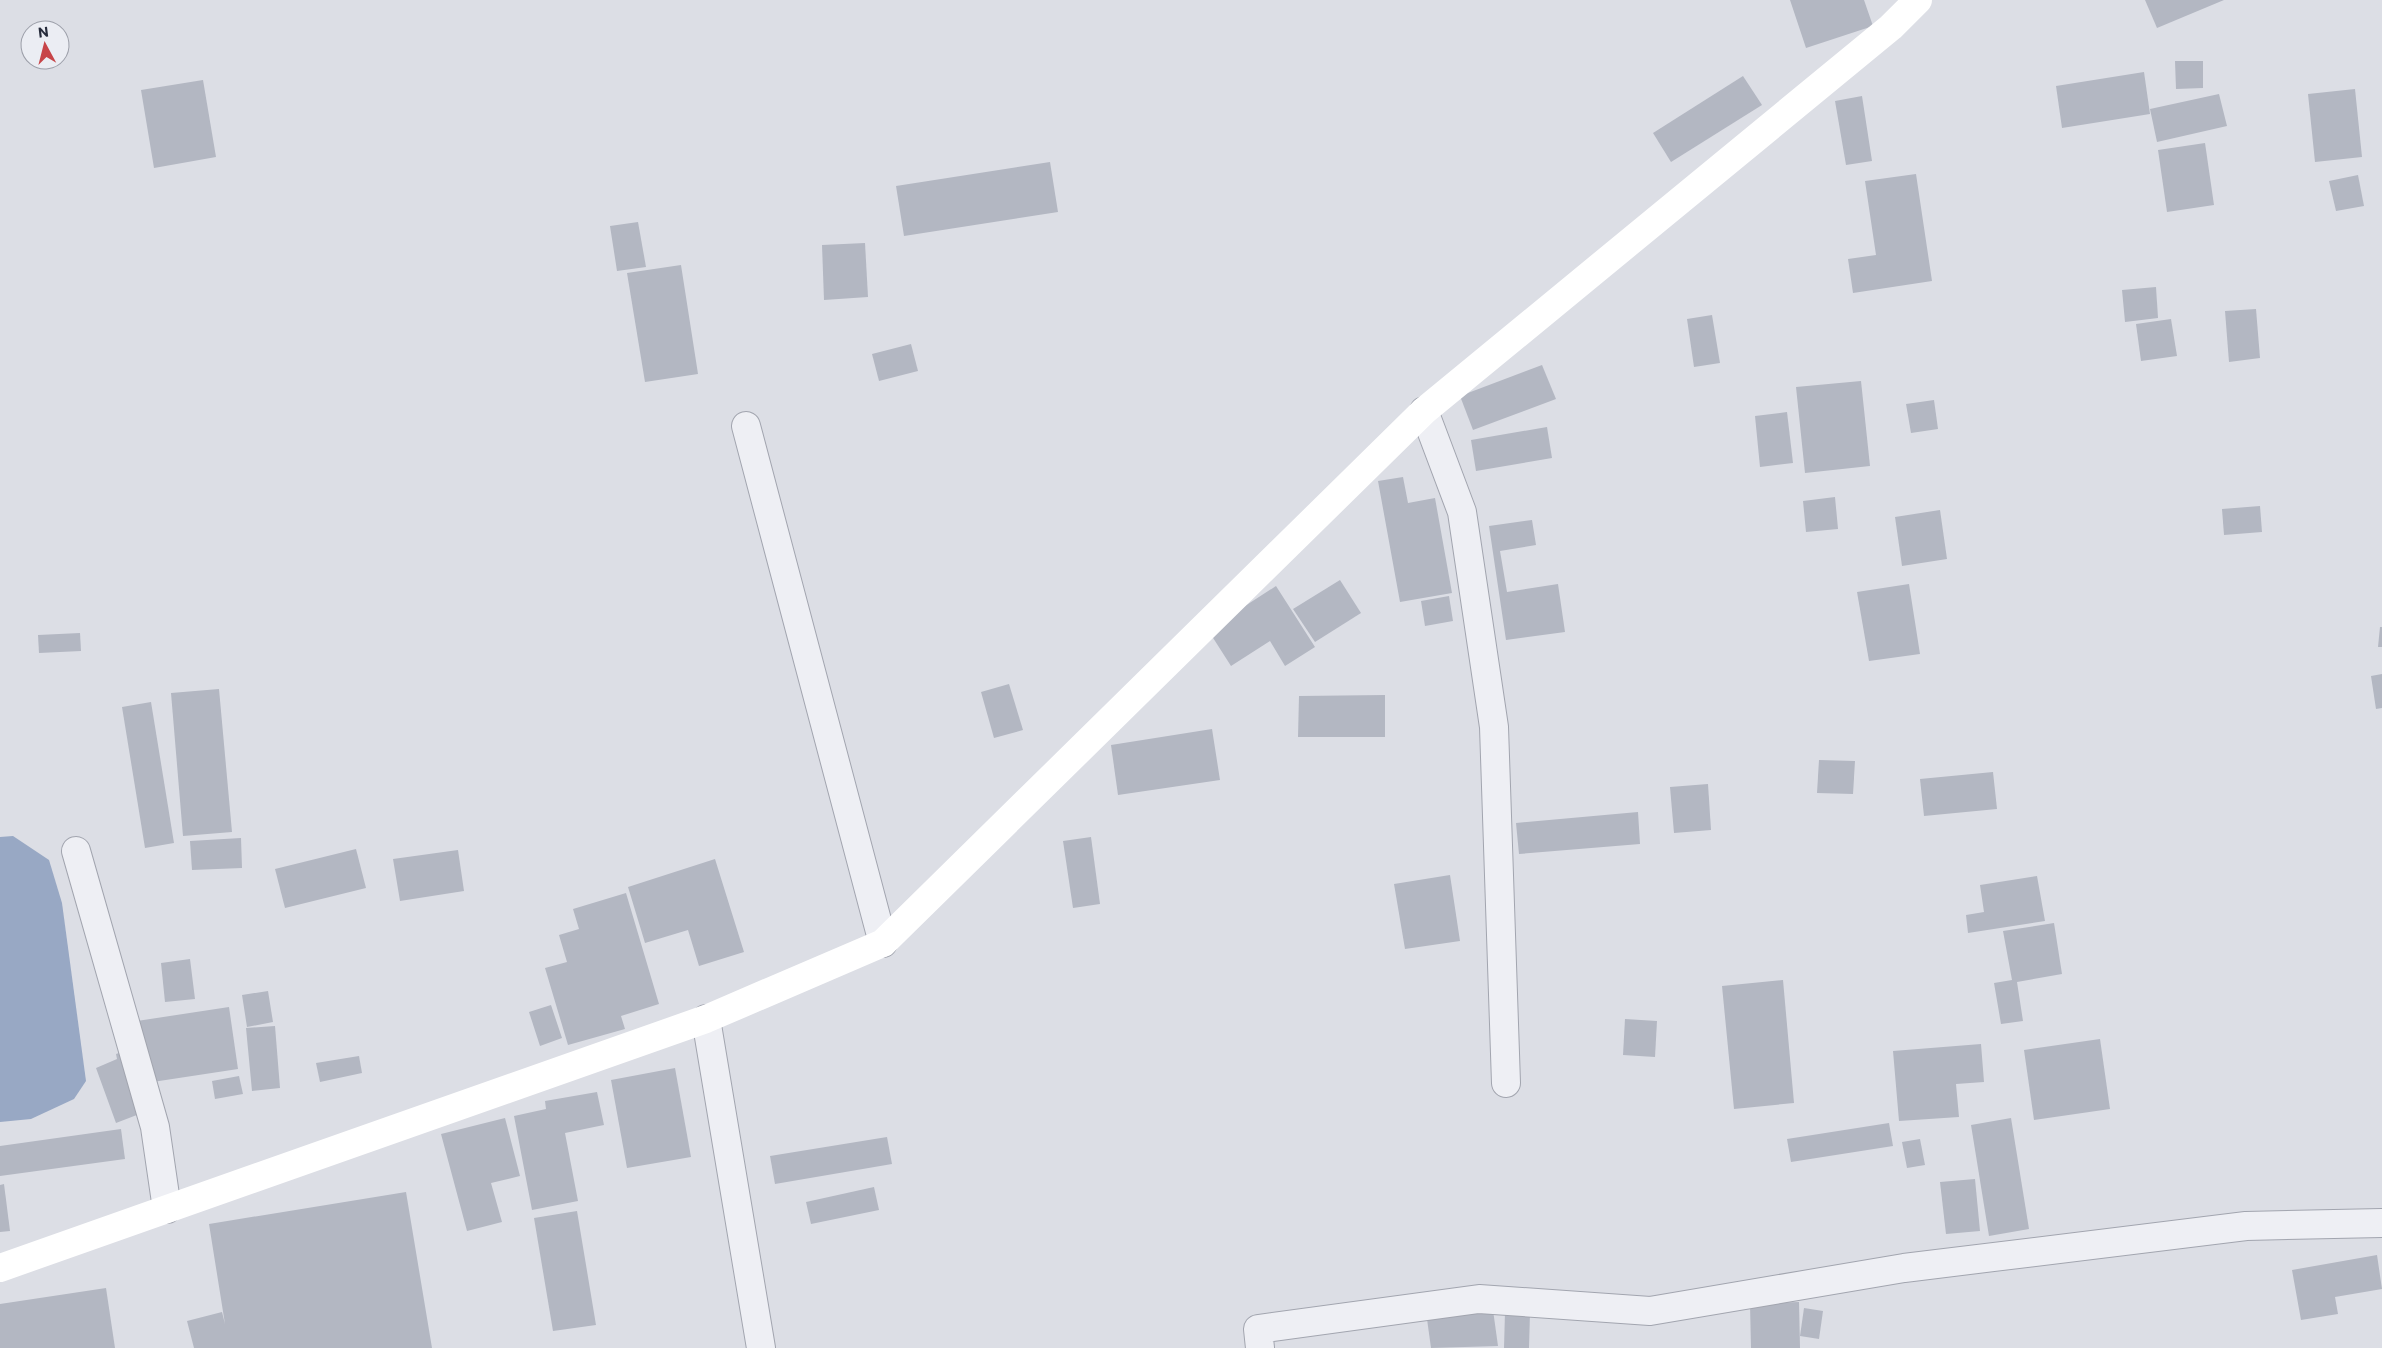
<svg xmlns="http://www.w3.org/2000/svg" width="2382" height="1348" viewBox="0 0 2382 1348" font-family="Commissioner,sans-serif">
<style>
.water{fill:#98a8c4}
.building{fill:#b3b7c2}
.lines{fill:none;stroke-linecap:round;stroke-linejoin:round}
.minor-casing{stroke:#a2a5af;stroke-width:30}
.minor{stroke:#eeeff4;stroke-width:28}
.secondary{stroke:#fff;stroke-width:28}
</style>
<rect width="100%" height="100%" fill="#dcdee5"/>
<polygon class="water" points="13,836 49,860 62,903 86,1081 74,1099 31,1119 0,1122 0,837"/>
<g class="building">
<polygon points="1790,0 1864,0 1873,26 1806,48"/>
<polygon points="2145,0 2224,0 2157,28"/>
<polygon points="2175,61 2203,61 2203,88 2176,89"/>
<polygon points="2144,72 2150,114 2062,128 2056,86"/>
<polygon points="1743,76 1762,105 1671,162 1653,133"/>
<polygon points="203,80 216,157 154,168 141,90"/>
<polygon points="2355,89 2362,157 2315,162 2308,94"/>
<polygon points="2219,94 2227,126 2157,142 2150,109"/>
<polygon points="1862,96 1872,161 1846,165 1835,101"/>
<polygon points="2205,143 2214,205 2167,212 2158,150"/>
<polygon points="1050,162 1058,212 904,236 896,186"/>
<polygon points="1916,174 1932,281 1853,293 1848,259 1876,255 1865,181"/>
<polygon points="2358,175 2364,206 2336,211 2329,181"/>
<polygon points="638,222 646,267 617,271 610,226"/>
<polygon points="865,243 868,297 824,300 822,245"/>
<polygon points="681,265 698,374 645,382 627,273"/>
<polygon points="2156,287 2158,318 2125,322 2122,290"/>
<polygon points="2256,309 2260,358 2229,362 2225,311"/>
<polygon points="1712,315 1720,363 1694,367 1687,319"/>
<polygon points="2171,319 2177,356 2141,361 2136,324"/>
<polygon points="911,344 918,371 879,381 872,354"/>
<polygon points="1542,365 1556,399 1473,430 1460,396"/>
<polygon points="1861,381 1870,466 1805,473 1796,387"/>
<polygon points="1934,400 1938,429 1911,433 1906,404"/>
<polygon points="1787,412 1793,463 1760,467 1755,416"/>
<polygon points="1547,427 1552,458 1476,471 1471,440"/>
<polygon points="1403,477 1408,503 1435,498 1452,593 1400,602 1378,481"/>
<polygon points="1835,497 1838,529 1806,532 1803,501"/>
<polygon points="2260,506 2262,532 2224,535 2222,509"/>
<polygon points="1940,510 1947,559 1902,566 1895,517"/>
<polygon points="1532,520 1536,545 1500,551 1507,592 1558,584 1565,632 1506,640 1489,526"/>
<polygon points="1340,580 1361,613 1315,642 1293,609"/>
<polygon points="1909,584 1920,654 1869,661 1857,592"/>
<polygon points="1276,586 1315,647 1285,666 1270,641 1231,666 1208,630"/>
<polygon points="1449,596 1453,621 1425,626 1421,601"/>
<polygon points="2380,627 2382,627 2382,647 2378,647"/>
<polygon points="80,633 81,651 39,653 38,635"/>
<polygon points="2382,674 2382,708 2376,709 2371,676"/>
<polygon points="1009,684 1023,730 994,738 981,692"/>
<polygon points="219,689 232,832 183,836 171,693"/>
<polygon points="1385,695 1385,737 1298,737 1299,696"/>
<polygon points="151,702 174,843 145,848 122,707"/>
<polygon points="1212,729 1220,780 1118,795 1111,745"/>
<polygon points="1819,760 1855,761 1853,794 1817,793"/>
<polygon points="1993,772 1997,809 1924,816 1920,779"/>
<polygon points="1708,784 1711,830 1674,833 1670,787"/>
<polygon points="1638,812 1640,844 1519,854 1516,823"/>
<polygon points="1091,837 1100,904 1073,908 1063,841"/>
<polygon points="241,838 242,868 192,870 190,841"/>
<polygon points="356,849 366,888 285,908 275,869"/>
<polygon points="458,850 464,891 400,901 393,859"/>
<polygon points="715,859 744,952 699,966 688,930 645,943 628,887"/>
<polygon points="1450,875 1460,941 1405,949 1394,884"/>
<polygon points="2037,876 2045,921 1968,933 1966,915 1984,912 1980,885"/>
<polygon points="626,893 659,1004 621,1016 625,1029 568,1045 545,968 567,962 559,935 579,929 573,909"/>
<polygon points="2054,923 2062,974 2017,982 2023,1021 2001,1024 1994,983 2012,980 2003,931"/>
<polygon points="190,959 195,999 165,1002 161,963"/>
<polygon points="1783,980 1794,1103 1734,1109 1722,986"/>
<polygon points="268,991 273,1022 247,1027 242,995"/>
<polygon points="551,1005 562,1038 540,1046 529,1012"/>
<polygon points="229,1007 238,1069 146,1083 137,1021"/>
<polygon points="1625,1019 1657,1021 1655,1057 1623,1055"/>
<polygon points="275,1026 280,1088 252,1091 246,1028"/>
<polygon points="2100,1039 2110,1109 2034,1120 2024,1050"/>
<polygon points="1981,1044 1984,1082 1956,1084 1959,1117 1899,1121 1893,1051"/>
<polygon points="119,1053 142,1113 116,1123 96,1068 117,1059 116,1054"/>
<polygon points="359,1056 362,1073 320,1082 316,1063"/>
<polygon points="675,1068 691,1157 627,1168 611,1080"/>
<polygon points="239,1076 243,1094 215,1099 212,1081"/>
<polygon points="597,1092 604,1125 565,1133 578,1201 532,1210 514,1116 546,1109 545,1101"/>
<polygon points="505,1118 520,1176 491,1183 502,1222 467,1231 441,1134"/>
<polygon points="2011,1118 2029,1229 1989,1236 1971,1125"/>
<polygon points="1889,1123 1893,1146 1791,1162 1787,1139"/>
<polygon points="121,1129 125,1159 0,1176 0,1146"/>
<polygon points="887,1137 892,1164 775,1184 770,1156"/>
<polygon points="1920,1139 1925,1165 1907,1168 1902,1142"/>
<polygon points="1975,1179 1980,1231 1946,1234 1940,1182"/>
<polygon points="4,1184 10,1231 0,1232 0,1185"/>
<polygon points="874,1187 879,1210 811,1224 806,1202"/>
<polygon points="406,1192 432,1348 194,1348 187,1321 222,1312 225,1324 209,1224"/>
<polygon points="577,1211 596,1325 553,1331 534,1218"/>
<polygon points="2377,1255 2382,1289 2335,1297 2338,1314 2301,1320 2292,1270"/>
<polygon points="106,1288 115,1348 0,1348 0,1304"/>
<polygon points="1799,1302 1800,1348 1751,1348 1750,1304"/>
<polygon points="1804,1308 1823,1311 1819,1339 1800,1336"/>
<polygon points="1493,1310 1498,1346 1431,1348 1427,1319"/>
<polygon points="1505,1312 1530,1313 1529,1348 1504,1348"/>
</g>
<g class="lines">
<defs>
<g id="minor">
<polyline points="1424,411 1462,512 1494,727 1506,1083"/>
<polyline points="746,426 883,943"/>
<polyline points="76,851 155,1127 167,1209"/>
<polyline points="706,1019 761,1348"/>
<polyline points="1260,1348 1258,1329 1479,1299 1650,1311 1904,1268 2246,1226 2382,1223"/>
</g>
</defs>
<use href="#minor" class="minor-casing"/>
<use href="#minor" class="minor"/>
<polyline class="secondary" points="0,1268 706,1019 883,943 1424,411 1891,27 1918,0"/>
</g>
<g transform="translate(45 45) rotate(353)"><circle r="24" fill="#ebedf3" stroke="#9c9fa9"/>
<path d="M0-4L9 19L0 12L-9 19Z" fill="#c74448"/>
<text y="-8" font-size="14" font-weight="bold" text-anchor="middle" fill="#262b3b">N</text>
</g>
</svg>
